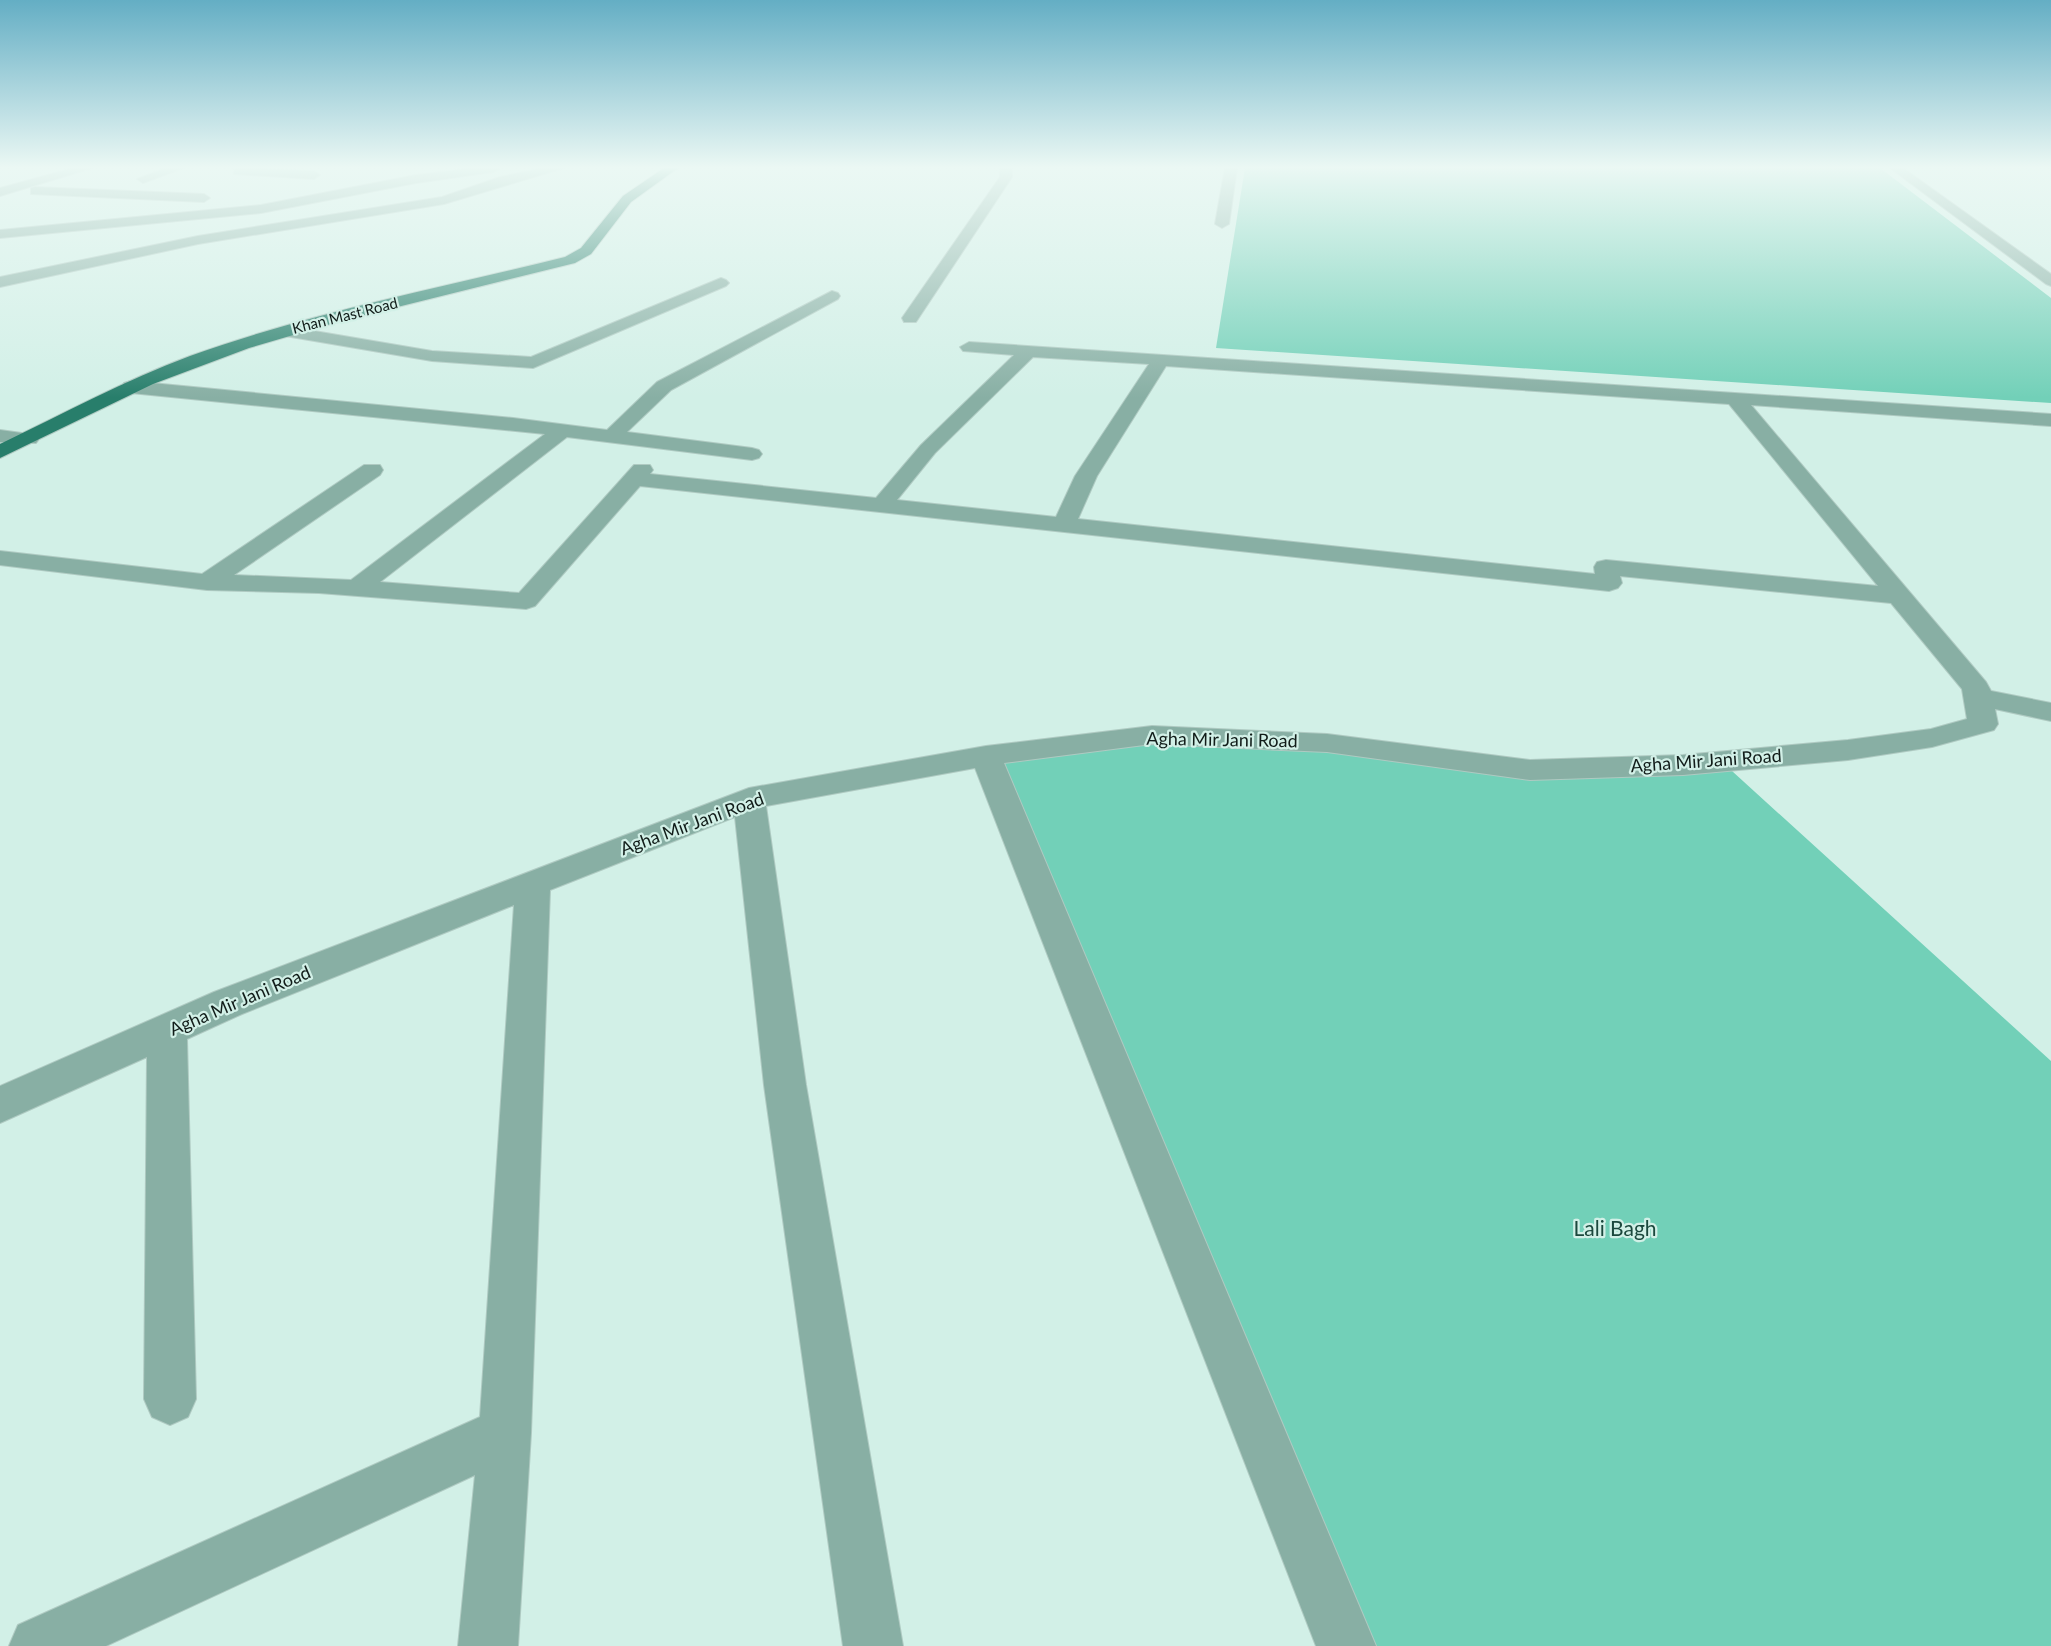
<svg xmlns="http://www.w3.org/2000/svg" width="2051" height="1646" viewBox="0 0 2051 1646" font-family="Lato,sans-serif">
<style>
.green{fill:#72d0b8}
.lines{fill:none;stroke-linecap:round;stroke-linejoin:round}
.minor-casing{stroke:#afcac2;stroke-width:2}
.major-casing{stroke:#afcac2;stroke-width:2}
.minor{fill:#88afa4;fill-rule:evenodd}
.major{fill:#287e6b;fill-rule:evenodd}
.labels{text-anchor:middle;stroke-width:4.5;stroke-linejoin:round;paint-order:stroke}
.far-street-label{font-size:15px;fill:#111c19;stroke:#d2f0e7}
.street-label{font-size:18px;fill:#111c19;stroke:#d2f0e7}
.near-park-label{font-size:21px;fill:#1b483d;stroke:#d2f0e7}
</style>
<rect width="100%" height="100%" fill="#d2f0e7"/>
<g class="green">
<polygon points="1245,168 1880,168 2051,298 2051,403 1216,348"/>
<polygon points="1152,735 1530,770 1721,761 2051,1061 2051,1646 1329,1646 986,756"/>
</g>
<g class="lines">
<defs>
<g id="minor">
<polygon points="73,168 92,168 0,196 0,188"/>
<polygon points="166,168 183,168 143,183 137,179"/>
<polygon points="238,168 314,171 320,175 314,179 234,174 234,170"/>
<polygon points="474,168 499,169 493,172 416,183 261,213 0,238 0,230 261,205 416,175"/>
<polygon points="543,168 564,168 444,204 198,244 0,287 0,277 198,236 442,197 500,177"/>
<polygon points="1000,168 1012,168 1012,177 916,322 904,322 902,318 1000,177"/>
<polygon points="1225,168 1237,168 1229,224 1222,228 1215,224"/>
<polygon points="1890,168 1903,168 2051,274 2051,286 2046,284"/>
<polygon points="35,187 204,194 210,198 204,202 31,194 31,188"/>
<polygon points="721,278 726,280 729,283 726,286 533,368 432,361 285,336 277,331 285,326 432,351 531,357"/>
<path d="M832,291L838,293L840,296L838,299L671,390L627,432L752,448L759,450L762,454L759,458L752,460L567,437L380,582L519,593L634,465H650L653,470L650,474L876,498L921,445L1014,355L963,351L960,347L969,342L2051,414V426L1751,405L1986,682L1991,691L2051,703V721L1995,709L1998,724L1994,730L1932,747L1848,760L1683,775L1530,780L1327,752L1152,744L1004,763L1376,1646H1316L975,768L766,806L806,1085L903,1646H843L764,1085L735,817L550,890L531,1433L518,1646H458L475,1475L106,1646H9L18,1625L480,1417L514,905L242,1014L187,1039L196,1399L188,1417L170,1425L152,1417L144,1399L147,1057L0,1123V1086L214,992L749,788L986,746L1152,726L1327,734L1530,760L1683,755L1848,740L1931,729L1967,719L1962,689L1891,603L1620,576L1622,583L1618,588L1609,591L640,486L535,606L526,609L319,593L207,590L0,565V551L202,574L364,465H380L383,470L380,475L234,575L351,580L545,434L131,393L124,391L122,387L124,383L131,381L513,418L607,430L657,382ZM1033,357L1149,364L1075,476L1056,517L897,500L935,453ZM1166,366L1729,404L1878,586L1606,560L1597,562L1594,567L1595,574L1078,519L1097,476Z"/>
<polygon points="0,430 36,435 39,439 36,443 0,442"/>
</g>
<path id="major" d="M664,168H678L631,202L591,254L575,263L341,321L249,348L153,384L0,458V444C63,414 125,380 190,356C312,312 440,288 565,257L581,248L623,196Z"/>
</defs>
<use href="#minor" class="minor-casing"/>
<use href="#major" class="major-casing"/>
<use href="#minor" class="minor"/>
<use href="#major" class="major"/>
</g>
<linearGradient id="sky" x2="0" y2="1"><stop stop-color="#64aec4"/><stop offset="0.42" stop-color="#ebf8f4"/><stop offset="1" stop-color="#ebf8f4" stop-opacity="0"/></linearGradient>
<rect width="2051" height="398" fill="url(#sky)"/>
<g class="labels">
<g class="far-street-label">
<text transform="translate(345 316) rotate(-14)" y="5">Khan Mast Road</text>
</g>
<g class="street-label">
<text transform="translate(1222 740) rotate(1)" y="6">Agha Mir Jani Road</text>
<text transform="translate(1706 761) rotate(-4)" y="6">Agha Mir Jani Road</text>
<text transform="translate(692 824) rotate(-20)" y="6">Agha Mir Jani Road</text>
<text transform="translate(240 1001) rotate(-23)" y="6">Agha Mir Jani Road</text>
</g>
<g class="near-park-label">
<text x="1615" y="1236">Lali Bagh</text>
</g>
</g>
</svg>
